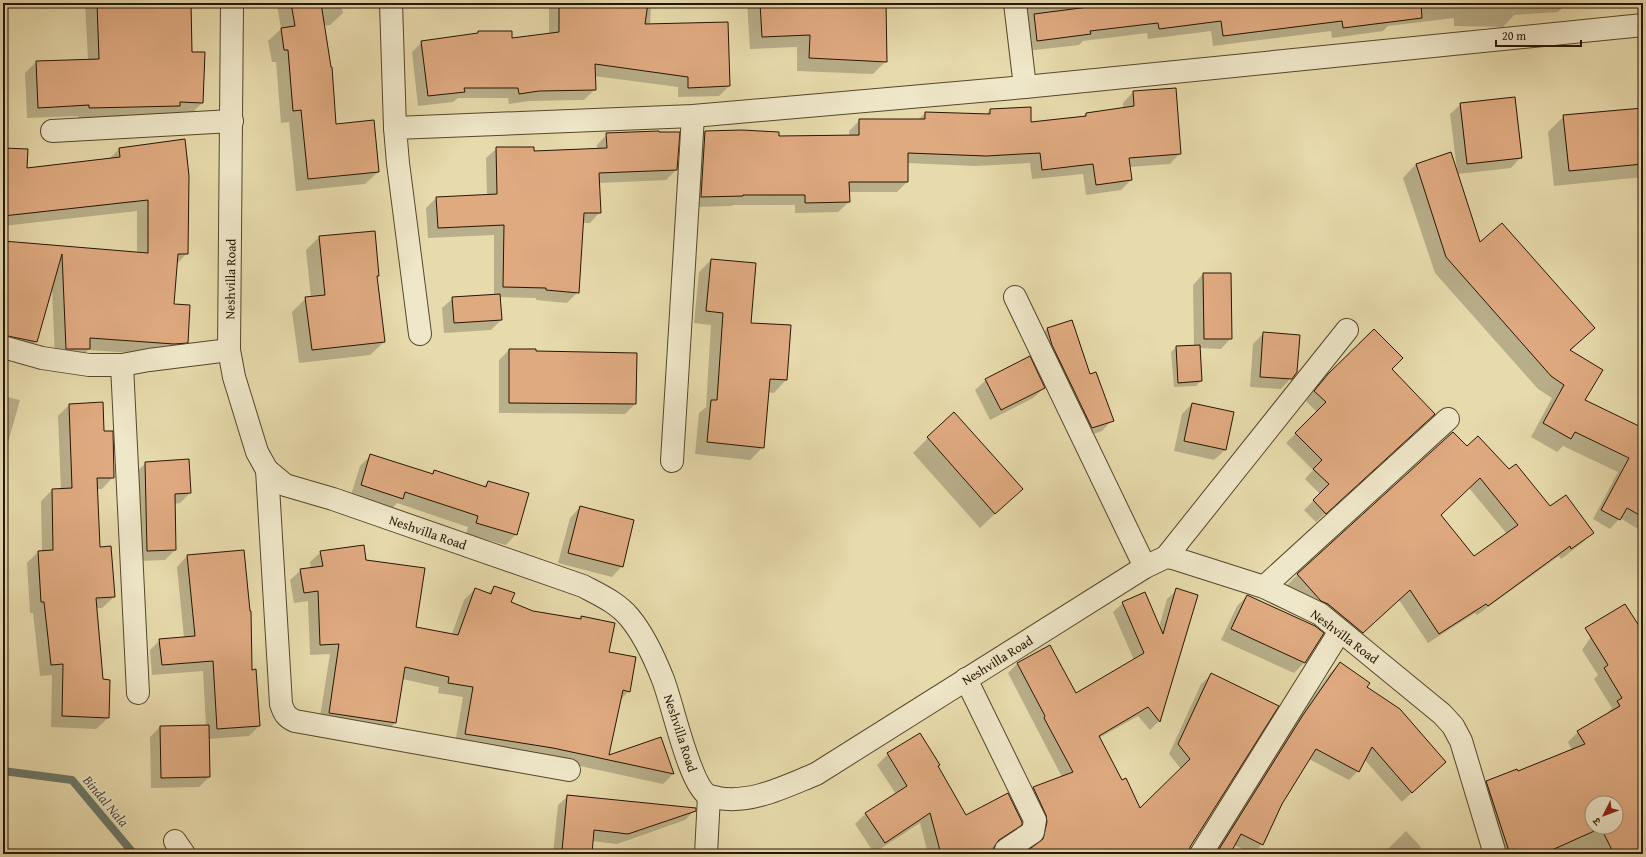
<svg xmlns="http://www.w3.org/2000/svg" width="1646" height="857" viewBox="0 0 1646 857" font-family="'Gentium Book Plus','Noto Serif Devanagari',serif">
<style>
.shadow{fill:#0003;fill-rule:evenodd}
.lines{fill:none;stroke-linecap:round;stroke-linejoin:round}
.stream{stroke:#6a786a;stroke-width:8}
.building{fill:#e0aa81;stroke:#261500;fill-rule:evenodd}
.minor-casing{stroke:#56462b;stroke-width:24}
.tertiary-casing{stroke:#56462b;stroke-width:24}
.minor{stroke:#efe7c9;stroke-width:22}
.tertiary{stroke:#efe7c9;stroke-width:22}
.labels{text-anchor:middle;stroke-width:3;stroke-linejoin:round;paint-order:stroke}
.street-label{font-size:13px;fill:#261500;stroke:#efe7c9}
.water-label{font-size:14px;font-style:italic;fill:#4e4f3e;stroke:#efe7c9}
</style>
<rect width="100%" height="100%" fill="#e7daac"/>
<filter id="stains"><feTurbulence type="fractalNoise" baseFrequency=".005" numOctaves="4"/><feColorMatrix values="0 0 0 0 .2 0 0 0 0 .09 0 0 0 0 .02 0 0 0 .5 -.17"/></filter>
<radialGradient id="worn" r=".72"><stop offset=".6" stop-color="#630" stop-opacity="0"/><stop offset="1" stop-color="#630" stop-opacity=".3"/></radialGradient>
<g class="shadow">
<polygon points="85,3 190,3 191,53 202,103 191,114 168,117 78,118 78,116 27,118 25,73 36,62 88,60"/>
<polygon points="279,3 341,3 343,13 330,25 324,26 335,125 378,172 365,184 296,191 289,122 281,123 276,62 272,62 268,41 281,29 277,5"/>
<polygon points="549,3 651,3 650,25 729,86 719,96 678,97 678,87 594,76 595,89 584,100 528,101 509,104 508,98 458,98 453,102 418,106 412,52 422,42 476,35 478,32 511,39 549,34"/>
<polygon points="747,3 885,3 886,61 873,74 797,71 797,47 750,49"/>
<polygon points="1024,3 1567,3 1558,12 1514,15 1503,27 1454,26 1454,18 1388,26 1383,31 1332,38 1331,31 1213,46 1211,31 1148,39 1147,33 1083,41 1079,45 1026,51"/>
<polygon points="1133,92 1180,153 1170,164 1129,167 1131,180 1121,190 1086,195 1083,174 1032,179 1030,163 975,166 907,163 907,182 897,192 848,192 849,202 838,212 795,213 795,205 733,205 732,206 691,207 695,142 705,132 778,137 849,136 849,131 860,120 918,120 925,113 985,115 990,110 1030,108 1030,123 1083,117 1086,113 1123,108 1123,103"/>
<polygon points="1461,104 1521,157 1511,168 1457,174 1480,244 1593,328 1570,351 1584,401 1643,429 1643,532 1620,518 1610,529 1593,519 1618,472 1563,446 1557,452 1531,437 1552,398 1538,389 1435,273 1403,178 1416,164 1457,170 1450,114"/>
<polygon points="1643,109 1643,177 1554,186 1548,132 1564,116"/>
<polygon points="607,134 676,170 666,180 599,183 600,212 590,223 582,223 578,292 567,303 536,300 536,298 499,297 501,320 491,330 444,333 442,308 453,298 494,295 494,235 428,238 426,208 437,197 487,195 486,158 497,148 533,152 597,149 597,145"/>
<polygon points="3,148 26,170 108,160 119,149 187,253 176,265 173,305 187,342 175,353 162,355 88,350 78,360 55,360 52,287 36,341 25,353 3,336 30,341 30,339 3,334 3,242 137,253 137,211 3,226"/>
<polygon points="319,237 378,276 376,277 384,342 370,355 299,363 292,312 306,298 311,298 306,250"/>
<polygon points="711,260 749,324 790,326 786,380 774,393 768,392 763,447 750,460 695,454 699,413 706,407 711,325 694,323 699,272"/>
<polygon points="1203,274 1231,338 1221,349 1199,348 1201,381 1196,386 1174,387 1171,352 1176,347 1194,346 1193,285"/>
<polygon points="1072,321 1090,376 1112,420 1102,431 1082,438 1037,339 1047,329"/>
<polygon points="1374,330 1391,369 1425,423 1316,522 1304,510 1320,494 1305,479 1313,470 1286,443 1317,412 1306,401 1319,384"/>
<polygon points="1264,333 1291,378 1281,389 1250,387 1253,344"/>
<polygon points="509,350 535,350 535,352 635,404 625,414 499,413 499,360"/>
<polygon points="986,380 1044,388 1033,398 990,420 975,390"/>
<polygon points="3,396 20,400 3,460"/>
<polygon points="1192,404 1225,450 1214,460 1174,451 1182,414"/>
<polygon points="69,405 103,432 113,477 102,489 97,489 99,548 114,597 102,608 95,608 102,680 108,718 96,729 51,727 52,675 40,676 33,613 30,613 27,563 38,552 42,552 41,501 52,490 61,490 58,416"/>
<polygon points="928,438 1021,489 980,528 913,453"/>
<path d="M1467,448L1509,471L1550,507L1592,533L1582,543L1561,559L1559,556L1477,615L1475,613L1428,643L1399,600L1352,643L1311,611L1287,585L1298,574ZM1469,488L1507,534L1474,557L1440,515Z"/>
<polygon points="371,455 431,474 434,471 483,487 488,482 516,534 506,545 466,534 468,527 397,503 392,509 351,495 360,466"/>
<polygon points="146,463 190,493 180,503 174,504 175,550 165,560 137,561 135,473"/>
<polygon points="580,507 622,566 612,577 558,563 570,518"/>
<polygon points="321,552 365,561 415,628 452,634 464,600 475,589 487,594 494,587 510,603 533,612 579,620 581,618 608,653 629,691 620,700 608,756 673,774 663,784 543,758 455,744 463,697 438,693 439,687 402,679 395,723 385,733 319,723 330,654 310,655 308,601 294,603 290,580 301,570 311,569 310,562"/>
<polygon points="187,556 251,671 259,726 249,736 208,739 209,777 199,787 151,788 150,737 160,727 206,726 203,671 152,675 150,650 160,640 184,638 177,567"/>
<path d="M1177,590L1197,596L1159,721L1150,730L1138,716L1099,738L1121,781L1139,810L1181,769L1169,754L1201,684L1211,675L1188,854H1024L1035,846L1038,832L1024,797L1033,788L1062,777L1008,673L1017,664L1050,646L1076,695L1134,660L1113,612L1123,603L1159,627L1167,599ZM1034,791H1036L1049,819H1048Z"/>
<polygon points="1247,596 1323,634 1304,663 1294,673 1221,640 1237,606"/>
<path d="M1599,625L1643,634V854H1495L1477,792L1487,782L1517,772L1572,750L1568,742L1578,732L1609,713L1608,712L1612,708L1594,679L1598,675L1582,650ZM1592,803H1616V827H1592Z"/>
<polygon points="1340,663 1365,688 1435,771 1402,802 1364,759 1358,771 1349,780 1309,759 1281,803 1262,844 1253,854 1234,845 1229,854 1213,854 1293,725 1330,673"/>
<polygon points="920,734 966,816 1021,824 1010,835 993,846 992,854 928,854 920,823 874,853 855,824 865,814 896,794 877,765 888,754"/>
<polygon points="568,796 695,810 685,820 617,844 592,841 591,854 553,854 558,805"/>
<polygon points="1406,831 1421,847 1415,854 1383,854"/>
</g>
<g class="lines">
<polyline class="stream" points="3,771 72,780 134,854"/>
</g>
<g class="building">
<polygon points="97,3 191,3 192,52 205,52 203,103 180,102 180,106 89,108 89,105 38,108 36,61 99,59"/>
<polygon points="291,3 321,3 331,67 332,67 336,124 374,120 379,172 308,179 301,110 293,111 288,50 284,50 281,28 295,26"/>
<polygon points="559,3 648,3 645,24 728,22 730,86 688,88 688,77 595,64 596,90 539,91 519,94 518,88 464,88 465,92 428,96 421,41 478,33 478,31 512,31 512,38 559,32"/>
<polygon points="760,3 886,3 887,62 809,58 810,35 762,37"/>
<polygon points="1104,3 1421,3 1422,18 1343,28 1342,21 1223,36 1221,21 1159,29 1158,23 1090,31 1091,34 1037,41 1034,14 1104,5"/>
<polygon points="1176,88 1181,154 1129,158 1132,180 1096,185 1093,164 1042,170 1040,153 986,156 908,153 908,182 849,182 850,202 805,203 805,195 743,195 743,196 701,197 705,131 741,130 779,132 779,136 859,135 859,119 925,119 925,112 990,114 990,109 1031,107 1031,122 1086,116 1086,113 1134,106 1133,91"/>
<polygon points="1515,97 1522,158 1467,164 1460,103"/>
<polygon points="1643,108 1643,164 1569,171 1563,115"/>
<polygon points="659,131 659,132 680,132 677,170 599,173 601,213 584,213 579,293 546,290 546,288 503,287 504,225 438,228 436,197 497,194 496,147 534,147 534,151 607,148 606,133"/>
<polygon points="185,139 189,176 188,254 178,254 174,304 190,305 188,343 174,344 90,338 90,349 66,349 62,254 37,342 3,335 3,241 148,253 148,200 3,216 3,148 28,149 27,168 120,157 119,148"/>
<polygon points="1451,152 1480,242 1502,223 1595,328 1570,350 1603,370 1585,400 1643,428 1643,517 1627,508 1620,520 1601,510 1629,458 1575,432 1571,439 1543,423 1564,385 1551,376 1446,257 1416,164"/>
<polygon points="375,231 379,276 377,276 385,342 312,350 305,297 325,295 319,236"/>
<polygon points="711,259 756,263 751,323 791,325 787,380 770,379 764,448 707,442 711,400 717,400 723,313 706,311"/>
<polygon points="1203,273 1231,273 1232,339 1204,339"/>
<polygon points="500,294 502,320 454,323 452,297"/>
<polygon points="1072,320 1090,374 1096,372 1114,421 1092,428 1052,345 1047,328"/>
<polygon points="1374,329 1403,358 1392,369 1435,414 1326,514 1313,500 1329,484 1313,469 1322,460 1295,433 1326,402 1314,391 1328,374"/>
<polygon points="1263,332 1300,335 1297,372 1292,379 1260,377"/>
<polygon points="1200,345 1202,381 1178,383 1176,346"/>
<polygon points="509,349 536,349 536,351 637,353 636,404 509,403"/>
<polygon points="1030,356 1045,388 1001,410 985,379"/>
<polygon points="103,402 104,431 113,431 114,478 97,478 100,547 111,546 115,597 96,598 103,679 110,680 109,718 62,716 63,664 51,665 44,602 41,602 38,551 53,550 52,489 72,488 69,404"/>
<polygon points="1192,403 1234,412 1226,450 1184,441"/>
<polygon points="954,412 1023,489 995,514 927,437"/>
<path d="M1453,432L1467,446L1478,436L1509,469L1516,464L1550,506L1566,495L1594,533L1571,549L1570,546L1488,606L1486,604L1439,634L1410,590L1363,633L1328,604L1321,601L1297,574ZM1480,478L1518,525L1474,556L1441,515Z"/>
<polygon points="370,454 433,474 434,470 486,487 488,481 529,493 517,535 476,523 478,516 405,492 403,499 361,485"/>
<polygon points="189,459 191,493 175,494 176,550 147,551 145,462"/>
<polygon points="580,506 634,520 623,567 568,553"/>
<polygon points="364,545 366,560 425,568 416,627 458,635 475,588 491,594 494,586 515,593 511,602 533,611 581,619 581,616 615,623 609,652 636,657 630,692 623,690 609,755 661,737 674,774 553,748 465,734 473,687 448,683 449,677 405,667 396,723 329,713 339,644 320,645 318,591 304,593 300,569 323,566 320,551"/>
<polygon points="244,550 250,611 251,611 252,670 256,669 260,726 217,729 213,661 162,665 159,639 195,636 187,555"/>
<polygon points="1176,588 1198,595 1160,722 1148,707 1099,736 1122,780 1126,778 1140,808 1190,759 1178,744 1211,673 1279,706 1190,847 1189,854 1023,854 1043,839 1047,822 1046,815 1033,787 1073,772 1044,718 1045,716 1017,663 1050,645 1076,693 1144,653 1122,602 1145,592 1163,634"/>
<polygon points="1247,595 1315,626 1324,633 1305,663 1231,629"/>
<path d="M1625,604L1643,632V854H1614L1601,828L1543,854H1516L1514,849L1509,851L1486,781L1517,769L1518,771L1585,744L1577,731L1620,706L1617,701L1622,698L1604,668L1608,665L1585,628ZM1592,803H1616V827H1592Z"/>
<polygon points="1340,662 1370,683 1367,687 1400,709 1446,762 1412,793 1372,747 1359,772 1316,749 1282,804 1263,845 1241,834 1230,854 1216,854 1303,715"/>
<polygon points="209,725 210,777 161,778 160,726"/>
<polygon points="920,733 940,765 938,766 966,815 1008,793 1022,822 1022,825 999,840 994,847 993,854 941,854 930,813 885,843 865,813 907,786 887,753"/>
<polygon points="567,795 696,808 696,811 628,834 594,830 592,854 562,851"/>
</g>
<g class="lines">
<defs>
<g id="minor">
<polyline points="391,3 395,128"/>
<polyline points="1015,3 1025,87"/>
<polyline points="52,131 232,121"/>
<polyline points="1015,297 1145,567"/>
<polyline points="420,334 398,163 395,128 693,116 1025,87 1643,25"/>
<polyline points="3,347 42,358 89,365 122,365 149,360 229,350"/>
<polyline points="122,365 138,693"/>
<polyline points="672,461 693,116"/>
<path d="M267,470L281,704C284,713 286,717 295,721L569,770"/>
<polyline points="1166,557 1347,330"/>
<polyline points="1264,587 1448,419"/>
<polyline points="966,679 1035,820 1033,832 1006,850 1005,854"/>
<polyline points="175,841 184,854"/>
<polyline points="706,854 709,796"/>
<polyline points="1201,854 1340,631"/>
</g>
<path id="tertiary" d="M232,3L229,350L234,377L257,452L267,470L285,485L333,499L583,586C600,595 618,603 630,618C644,635 654,657 662,677C672,700 689,786 709,796C712,797 716,797 718,798C752,804 786,786 816,774L1145,567L1166,557L1173,558L1264,587L1320,614L1442,714L1453,726L1461,741L1495,854"/>
</defs>
<use href="#minor" class="minor-casing"/>
<use href="#tertiary" class="tertiary-casing"/>
<use href="#minor" class="minor"/>
<use href="#tertiary" class="tertiary"/>
</g>
<g class="labels">
<g class="street-label">
<text transform="translate(230 279) rotate(-89)" y="5">Neshvilla Road</text>
<text transform="translate(428 532) rotate(19)" y="5">Neshvilla Road</text>
<text transform="translate(1345 636) rotate(37)" y="5">Neshvilla Road</text>
<text transform="translate(997 660) rotate(-32)" y="5">Neshvilla Road</text>
<text transform="translate(681 733) rotate(72)" y="5">Neshvilla Road</text>
</g>
<g class="water-label">
<text transform="translate(106 801) rotate(50)" y="5">Bindal Nala</text>
</g>
</g>
<rect width="1646" height="857" fill="none" stroke="#e7daac" stroke-width="16"/>
<rect x="4" y="4" width="1638" height="849" fill="none" stroke="#261500" stroke-width="2"/>
<rect x="8" y="8" width="1630" height="841" fill="none" stroke="#261500"/>
<g transform="translate(1604 815) rotate(228)"><circle r="19" fill="#efe7c9" stroke="#9f9379"/>
<path d="M0-3L7 15L0 10L-7 15Z" fill="#8f2418"/>
<text y="-6" font-size="11" font-weight="bold" text-anchor="middle" fill="#261500">उ</text>
</g>
<path d="M1496 40v6h85v-6" fill="none" stroke="#261500" stroke-width="2"/>
<text x="1502" y="40" font-size="12" fill="#261500" stroke="#efe7c9" stroke-width="3" paint-order="stroke">20 m</text>
<rect width="100%" height="100%" filter="url(#stains)"/>
<rect width="100%" height="100%" fill="url(#worn)"/>
</svg>
